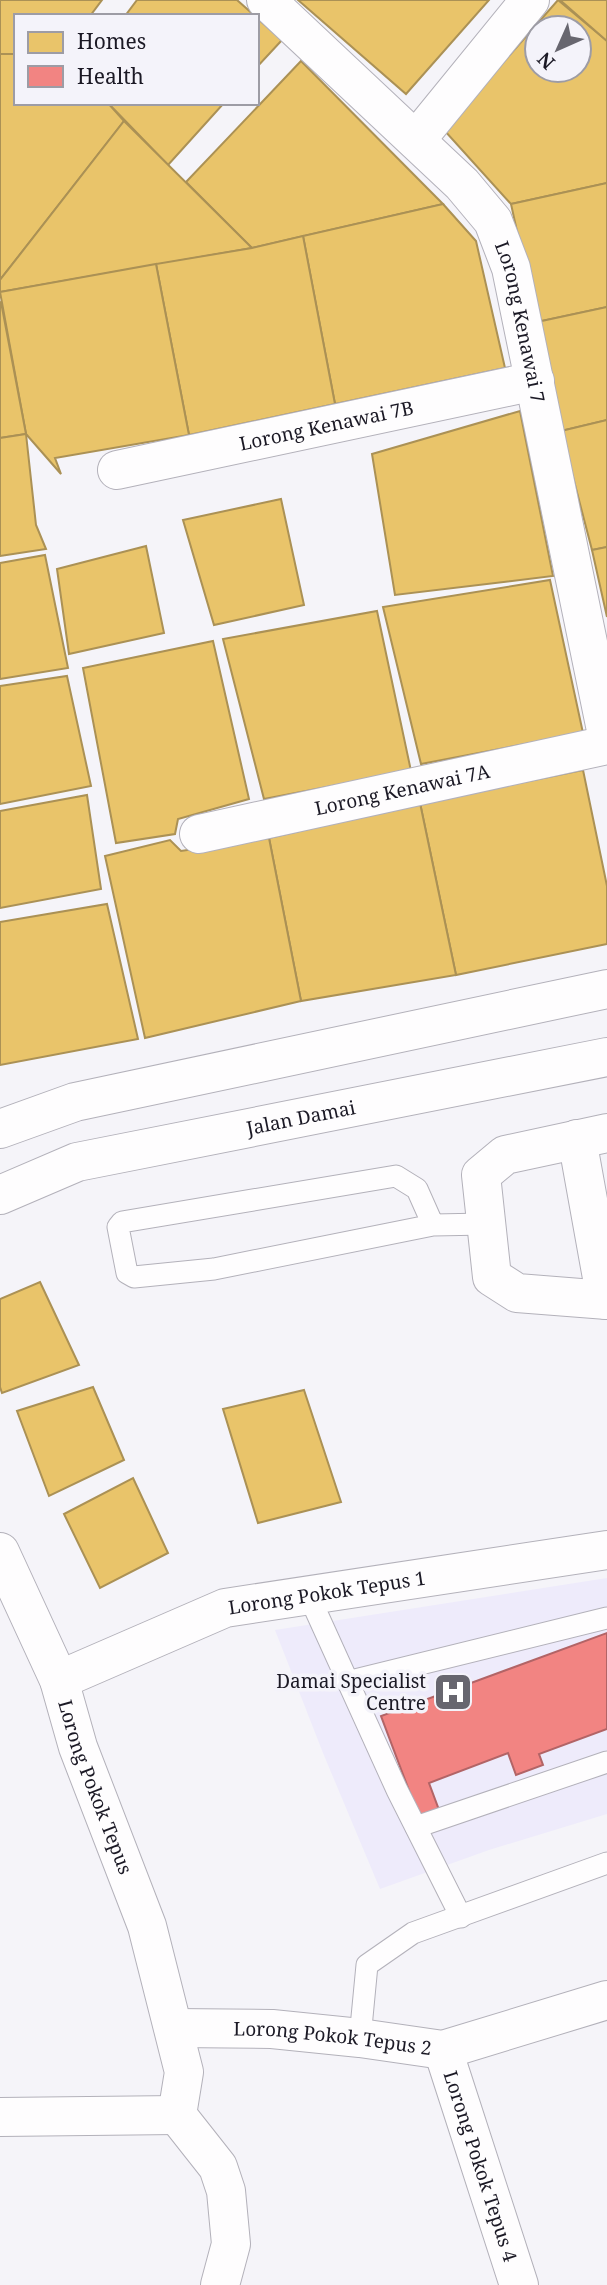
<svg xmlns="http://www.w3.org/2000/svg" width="607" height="2285" viewBox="0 0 607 2285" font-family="'Noto Serif',serif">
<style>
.built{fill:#eeebfb}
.homes{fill:#e9c46a;stroke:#ab9155;stroke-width:2;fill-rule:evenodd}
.health{fill:#f28482;stroke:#b26466;stroke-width:2}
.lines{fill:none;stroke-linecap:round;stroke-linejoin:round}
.service-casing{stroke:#b3b1ba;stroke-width:23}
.minor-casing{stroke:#b3b1ba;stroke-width:40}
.secondary-casing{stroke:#b3b1ba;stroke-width:40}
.service{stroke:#fefdfe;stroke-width:21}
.minor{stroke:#fefdfe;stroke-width:38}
.secondary{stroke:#fefdfe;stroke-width:38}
.labels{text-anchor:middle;stroke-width:7;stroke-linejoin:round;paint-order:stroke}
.street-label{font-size:19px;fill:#1b1925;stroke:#f4f3fa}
.poi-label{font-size:19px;fill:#1b1925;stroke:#f4f3fa;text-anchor:end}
</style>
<rect width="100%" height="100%" fill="#f5f4f9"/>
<polygon class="built" points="607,1578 607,1814 489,1850 380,1889 323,1753 275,1630"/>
<g class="homes">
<polygon points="0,0 102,0 90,16 16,16 16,54 0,54"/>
<polygon points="137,0 237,0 255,16 125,16"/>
<polygon points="298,0 489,0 406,94"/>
<path d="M558,0L607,41V183L511,204L444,130ZM537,28H579V70H537Z"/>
<polygon points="560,0 607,0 607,41"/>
<polygon points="257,18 282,40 257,67"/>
<polygon points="0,54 16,54 16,103 108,103 124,121 0,280"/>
<polygon points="301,61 443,204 252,248 186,182"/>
<polygon points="108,103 224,103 168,165"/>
<polygon points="124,121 252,248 0,292 0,280"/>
<polygon points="607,183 607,307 537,322 511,204"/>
<polygon points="443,204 476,241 505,368 335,404 303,236"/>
<polygon points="303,236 335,404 189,435 156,264 252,248"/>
<polygon points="156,264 189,435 55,458 61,474 26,434 0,292"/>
<polygon points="1,302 26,434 0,438 0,303"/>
<polygon points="607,307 607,420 561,431 537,322"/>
<polygon points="520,411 553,576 395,595 372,454"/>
<polygon points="607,420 607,547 592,550 561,431"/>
<polygon points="26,434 36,525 46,549 0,556 0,438"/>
<polygon points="281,499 304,605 214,625 183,520"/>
<polygon points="146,546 164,633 69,654 57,569"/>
<polygon points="607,547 607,617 592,550"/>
<polygon points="45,555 68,668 0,679 0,563"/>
<polygon points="550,580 583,733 421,764 383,607"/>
<polygon points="377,611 411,771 264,799 223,639"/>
<polygon points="213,641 249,799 178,819 175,834 116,843 83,668"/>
<polygon points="67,676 91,786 0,804 0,686"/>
<polygon points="583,770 607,886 607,944 456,975 420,803"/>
<polygon points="87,795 101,889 0,908 0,811"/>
<polygon points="420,803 456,975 301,1001 269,838"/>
<polygon points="269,838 301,1001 145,1038 105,856 170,840 181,851"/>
<polygon points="107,904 138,1039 0,1065 0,922"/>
<polygon points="40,1282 79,1365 2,1393 0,1387 0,1299"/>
<polygon points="93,1387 124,1460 49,1496 17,1411"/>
<polygon points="304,1390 341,1502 258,1523 223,1409"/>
<polygon points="133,1478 168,1553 100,1588 64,1514"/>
</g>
<polygon class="health" points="607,1633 607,1729 539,1754 543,1765 516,1775 508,1753 429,1783 439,1810 419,1817 381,1716"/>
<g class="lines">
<defs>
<g id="service">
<polyline points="433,1225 417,1189 396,1176 122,1222 118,1227 127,1273 134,1277 214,1269 433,1225 486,1224"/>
<polyline points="309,1596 397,1790 461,1917"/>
<polyline points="347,1682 607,1618"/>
<polyline points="416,1827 607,1762"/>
<polyline points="360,2038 367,1965 413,1933 607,1863"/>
</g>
<g id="minor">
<path id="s1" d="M266,0L462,184L493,221L511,268L607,735"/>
<polyline points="416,140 530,0"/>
<path id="s2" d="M117,470L535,381"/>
<path id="s3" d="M199,834L607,745"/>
<polyline points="607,1133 505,1155 481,1175 492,1277 517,1293 607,1300"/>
<polyline points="577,1139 606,1300"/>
<path id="s4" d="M0,1552L59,1680L78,1747L147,1926L184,2072L177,2115L218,2167L226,2191L231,2244L220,2285"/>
<path id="s5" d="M59,1680L225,1608L607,1550"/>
<path id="s6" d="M175,2028L272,2029L360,2038L443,2050L607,2000"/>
<path id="s7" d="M443,2050L519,2285"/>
<polyline points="0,2117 177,2115"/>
</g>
<g id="secondary">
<polyline points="0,1129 75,1102 607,989"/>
<path id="s8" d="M0,1195L77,1162L607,1057"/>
</g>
</defs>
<use href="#service" class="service-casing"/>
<use href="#minor" class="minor-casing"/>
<use href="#secondary" class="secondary-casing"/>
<use href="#service" class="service"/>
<use href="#minor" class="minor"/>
<use href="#secondary" class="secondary"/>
</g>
<defs>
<symbol id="hospital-square" viewBox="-11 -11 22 22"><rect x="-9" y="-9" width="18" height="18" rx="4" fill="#67666f" stroke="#f4f3fa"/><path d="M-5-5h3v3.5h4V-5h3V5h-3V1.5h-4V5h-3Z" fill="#fff"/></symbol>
</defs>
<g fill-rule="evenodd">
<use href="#hospital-square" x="431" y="1670" width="44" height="44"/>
</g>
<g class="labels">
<g class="street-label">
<text dy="7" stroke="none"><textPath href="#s1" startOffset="422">Lorong Kenawai 7</textPath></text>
<text dy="7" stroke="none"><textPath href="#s2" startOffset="214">Lorong Kenawai 7B</textPath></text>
<text dy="7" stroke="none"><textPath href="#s3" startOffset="208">Lorong Kenawai 7A</textPath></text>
<text dy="7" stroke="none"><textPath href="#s8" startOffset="312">Jalan Damai</textPath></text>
<text dy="7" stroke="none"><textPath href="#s5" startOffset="284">Lorong Pokok Tepus 1</textPath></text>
<text dy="7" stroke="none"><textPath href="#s4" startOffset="254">Lorong Pokok Tepus</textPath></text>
<text dy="7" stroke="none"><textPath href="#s6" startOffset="158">Lorong Pokok Tepus 2</textPath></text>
<text dy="7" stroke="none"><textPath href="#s7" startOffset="122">Lorong Pokok Tepus 4</textPath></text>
</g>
<g class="poi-label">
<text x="426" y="1688">Damai Specialist<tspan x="426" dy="22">Centre</tspan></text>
</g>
</g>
<rect x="14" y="14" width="245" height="91" fill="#f4f3fa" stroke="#9d9ca5" stroke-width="2"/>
<rect x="28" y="32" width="35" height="21" fill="#e9c46a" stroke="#9d9ca5" stroke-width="2"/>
<text x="77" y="49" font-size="21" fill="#1b1925">Homes</text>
<rect x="28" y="66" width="35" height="21" fill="#f28482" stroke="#9d9ca5" stroke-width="2"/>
<text x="77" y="84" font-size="21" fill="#1b1925">Health</text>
<g transform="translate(558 49) rotate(225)"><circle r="33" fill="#f4f3fa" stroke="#9d9ca5" stroke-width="2"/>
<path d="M0-5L12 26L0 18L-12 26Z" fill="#67666f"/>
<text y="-10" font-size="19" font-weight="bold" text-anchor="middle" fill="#1b1925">N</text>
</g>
</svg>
